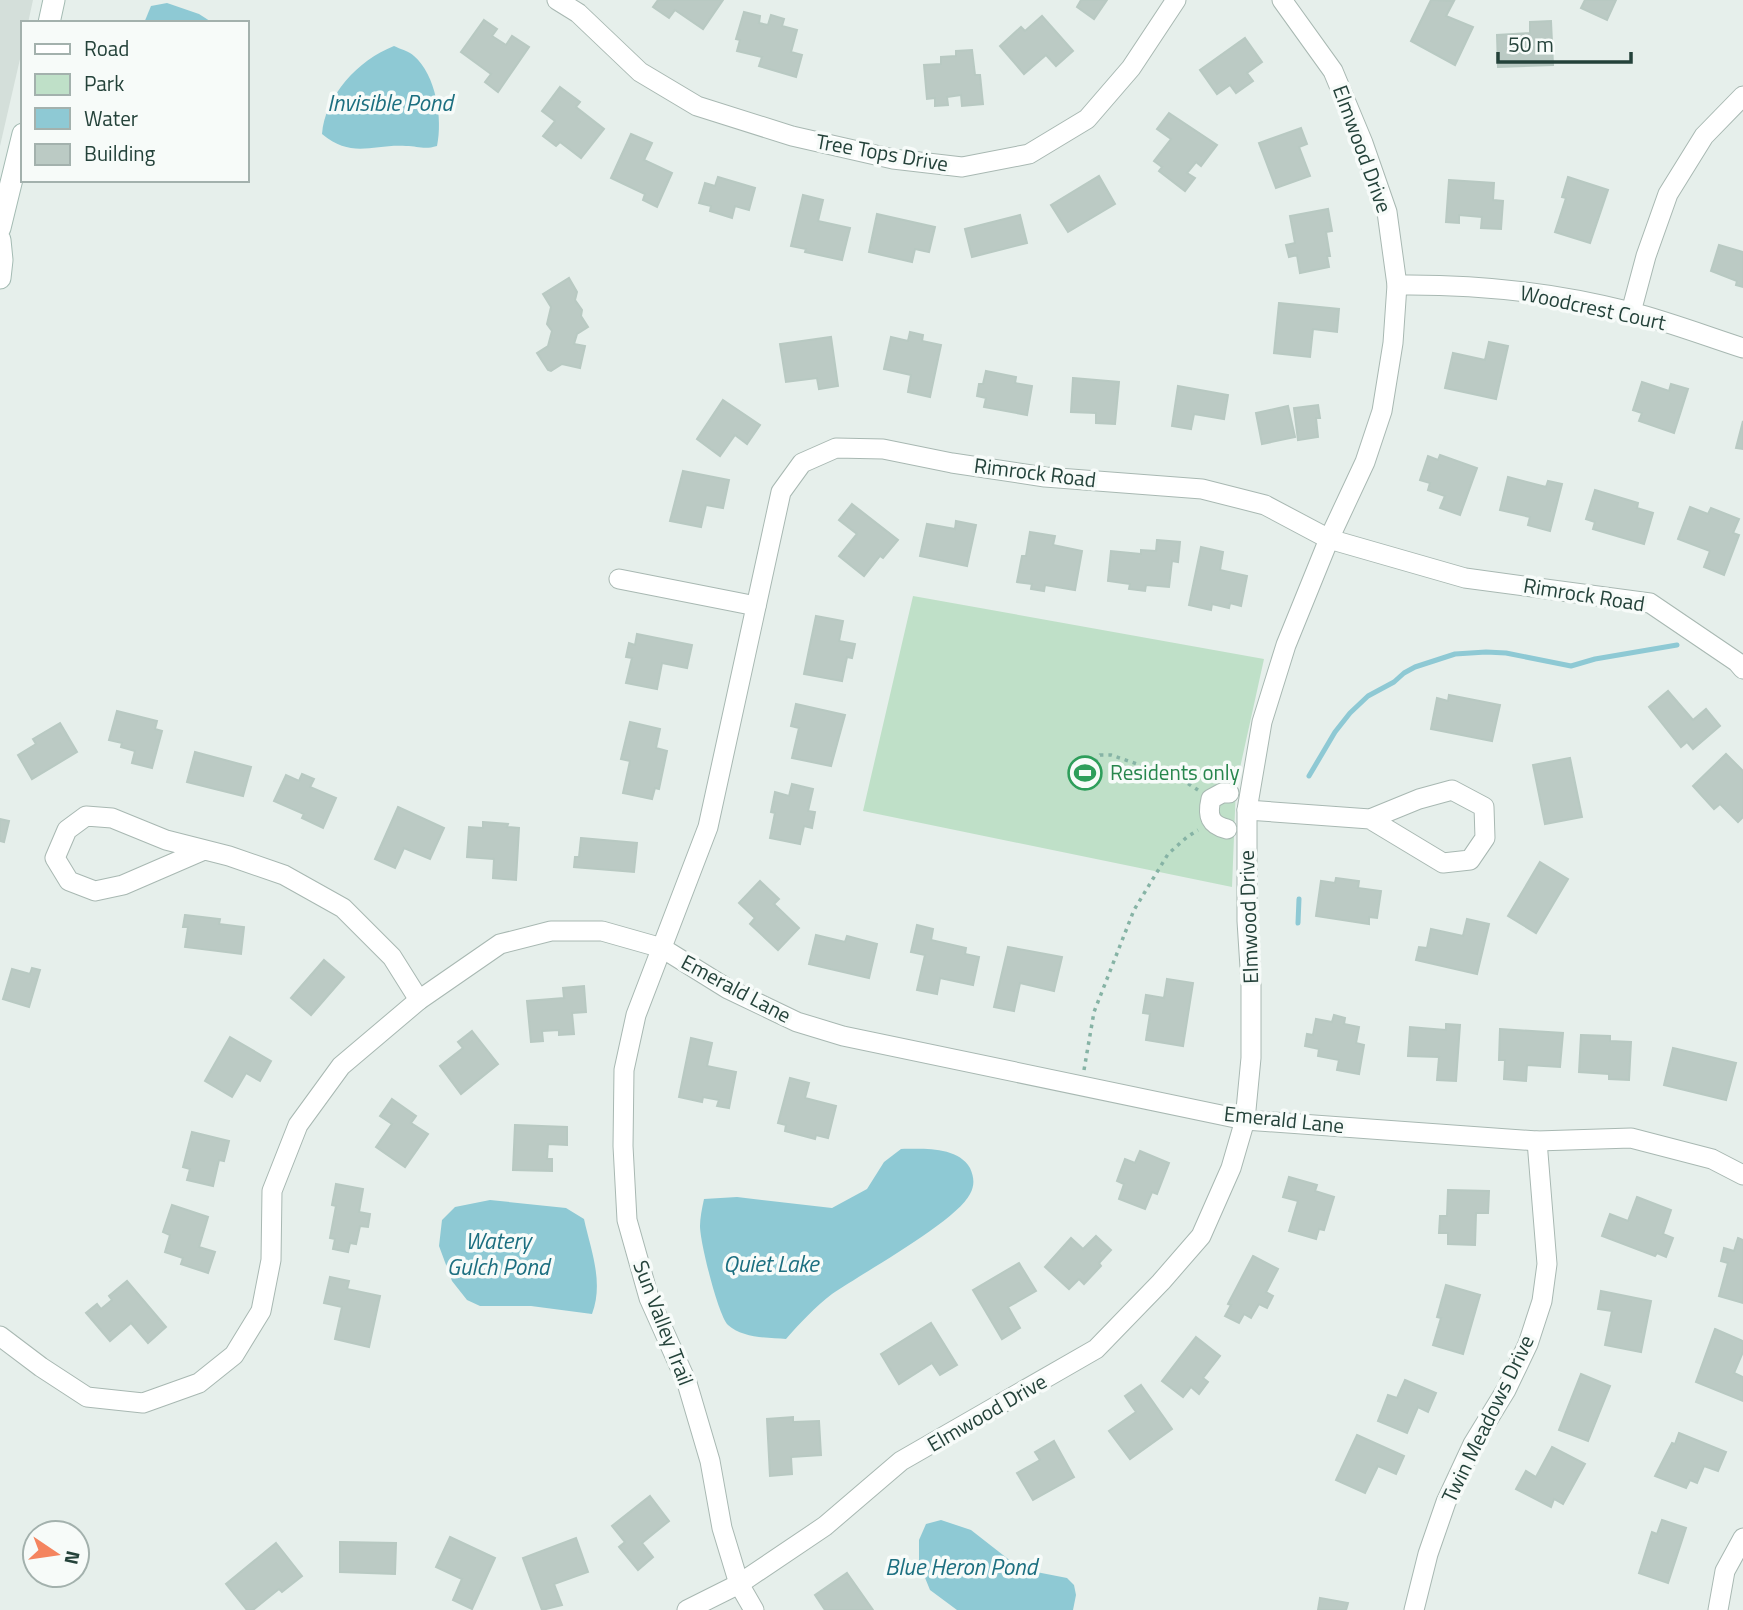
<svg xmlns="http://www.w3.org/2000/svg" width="1743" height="1610" viewBox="0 0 1743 1610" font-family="'Titillium Web',sans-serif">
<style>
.built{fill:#d4dfda}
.green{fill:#bfe0c8}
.water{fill:#8ec9d4}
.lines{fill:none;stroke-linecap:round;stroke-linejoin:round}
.stream{stroke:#8ec9d4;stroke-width:5}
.building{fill:#bbcac4;stroke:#b8c9c2;stroke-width:2}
.street-casing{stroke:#a8b8b2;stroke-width:21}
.secondary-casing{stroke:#a4bbb3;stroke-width:23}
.path{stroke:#86b3a5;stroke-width:3.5;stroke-dasharray:3.5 5;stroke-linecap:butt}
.street{stroke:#fff;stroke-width:19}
.secondary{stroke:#fff;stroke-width:21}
.labels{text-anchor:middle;stroke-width:7;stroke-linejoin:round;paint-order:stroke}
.street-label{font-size:21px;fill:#24423a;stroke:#f7fbf9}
.leisure-label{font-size:21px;fill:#27864d;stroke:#f7fbf9;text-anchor:start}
.water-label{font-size:23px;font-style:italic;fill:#1c6f80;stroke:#f7fbf9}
</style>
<rect width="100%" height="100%" fill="#e6efeb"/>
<polygon class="built" points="0,0 33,0 28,23 23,23 23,46 0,146"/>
<polygon class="green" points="913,596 1264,659 1236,786 1232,887 863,811"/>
<g class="water">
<polygon points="167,3 199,14 213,23 144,23 151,6"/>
<path d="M394,46C400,49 409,51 414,56C436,75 443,119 437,146C424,150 418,146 406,146C372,144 352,159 322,134C325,96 358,60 394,46Z"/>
<path d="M901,1149C922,1149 957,1146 970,1168C974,1177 975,1185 970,1194C957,1221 861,1274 832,1294C815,1307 800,1323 786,1339C769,1338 742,1338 728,1325C718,1315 700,1242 700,1226C700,1218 702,1208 704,1199L737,1197L832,1208L867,1189L884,1162Z"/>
<path d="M490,1200L566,1208L584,1219C591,1251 604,1282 592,1314L531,1306H480L467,1300L452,1281L439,1246L442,1220L455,1207Z"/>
<polygon points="941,1520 971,1530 1021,1569 1067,1578 1074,1585 1076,1595 1073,1610 957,1610 930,1590 919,1563 919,1540 926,1524"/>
</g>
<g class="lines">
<g class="stream">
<polyline points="1309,776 1335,732 1350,713 1368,696 1394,682 1404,673 1415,667 1455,654 1486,652 1506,653 1571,666 1595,659 1677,645"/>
<polyline points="1298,923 1299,899"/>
</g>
</g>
<g class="building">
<polygon points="658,0 723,0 703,29 675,10 669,18 653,7"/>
<polygon points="1081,0 1107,0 1094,19 1077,7"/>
<polygon points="1431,0 1454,1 1446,16 1473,27 1455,65 1411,41"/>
<polygon points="1585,0 1616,0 1607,20 1581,8"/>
<polygon points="744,12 760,16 759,23 768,25 771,15 784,19 782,26 797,30 791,52 802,55 796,77 759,66 762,57 737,51 740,40 736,39"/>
<polygon points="1042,16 1073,51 1056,66 1046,55 1024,74 1000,46 1021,27 1025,31"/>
<polygon points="484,20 497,29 492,36 506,45 512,36 529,47 498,92 485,82 491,74 461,52"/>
<polygon points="1551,21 1553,65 1498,67 1497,35 1530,33 1530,22"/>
<polygon points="1245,38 1262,62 1247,73 1253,81 1236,93 1230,85 1217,94 1200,70"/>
<polygon points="972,50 975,75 980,75 983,104 962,106 961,95 947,97 948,105 935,106 935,98 927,99 924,65 941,64 941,57 956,56 956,51"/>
<polygon points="560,87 580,102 576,107 604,129 581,158 560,142 556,146 543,136 555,121 542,111"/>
<polygon points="1169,113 1217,145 1201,166 1196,162 1187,173 1195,178 1185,191 1159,171 1162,167 1154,161 1171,139 1157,129"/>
<polygon points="1301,128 1307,144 1299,147 1310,176 1276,188 1259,143"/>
<polygon points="631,134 652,143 644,160 672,173 657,207 643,200 645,194 611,178"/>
<polygon points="1099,176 1115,204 1068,232 1051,205"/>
<polygon points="718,177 755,188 749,210 735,206 732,218 710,211 711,206 699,203 705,183 715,186"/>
<polygon points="1568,177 1608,190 1590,243 1555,232 1566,198 1562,197"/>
<polygon points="1449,180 1494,183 1493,200 1503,201 1501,229 1481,228 1482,217 1459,215 1459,223 1446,222"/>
<polygon points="803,195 823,200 818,221 850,228 842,260 805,252 806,249 791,246"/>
<polygon points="1328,209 1332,231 1326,232 1330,256 1327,256 1329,267 1300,273 1297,255 1289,257 1286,245 1295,243 1290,216"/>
<polygon points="877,214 935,227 929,252 915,249 912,262 869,252"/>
<polygon points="1020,215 1027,243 972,257 965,229"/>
<polygon points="1719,245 1743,252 1743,287 1736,285 1737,281 1711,271"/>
<polygon points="569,278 577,292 575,300 582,310 581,316 588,327 577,334 574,344 585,346 580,368 562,364 551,371 548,370 537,353 548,346 552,331 547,324 551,307 543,294"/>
<polygon points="1279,303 1339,309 1337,332 1313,329 1310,357 1274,353"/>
<polygon points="910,332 923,335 922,341 941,345 930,397 908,392 911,375 884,369 891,337 908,341"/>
<polygon points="831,337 838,386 819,389 817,378 786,382 780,344"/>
<polygon points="1489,342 1508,346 1496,399 1445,388 1453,353 1485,360"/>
<polygon points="986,371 1016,377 1015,383 1032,386 1027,415 984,407 986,398 977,396 979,384 983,384"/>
<polygon points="1073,378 1119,382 1115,424 1096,423 1096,413 1071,412"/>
<polygon points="1642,382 1669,391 1671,384 1688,389 1674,433 1639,421 1642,413 1633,410"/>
<polygon points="1178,386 1228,395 1224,419 1194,414 1191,429 1172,426"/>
<polygon points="723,400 760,425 747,444 735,435 720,456 697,439"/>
<polygon points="1318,405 1320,418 1316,418 1318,437 1298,440 1294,408"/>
<polygon points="1288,406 1295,437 1262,444 1256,413"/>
<polygon points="1743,421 1743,449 1736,448"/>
<polygon points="1440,455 1477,468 1460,515 1440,508 1445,496 1428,490 1430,483 1420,480 1428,456 1438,460"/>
<polygon points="683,471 729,480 723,508 706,505 701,527 670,521"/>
<polygon points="1508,477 1546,487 1548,481 1562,484 1550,531 1528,525 1530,517 1500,510"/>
<polygon points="1595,490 1638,503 1637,508 1653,513 1644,544 1593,529 1595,522 1586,519"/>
<polygon points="852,504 898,540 883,558 880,556 864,576 839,556 857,534 839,520"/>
<polygon points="1690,507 1708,514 1711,508 1739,519 1733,533 1739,535 1724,575 1704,567 1710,551 1678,539"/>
<polygon points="956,521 976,525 967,566 920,556 927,524 955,529"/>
<polygon points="1030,532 1055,536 1053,545 1082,551 1075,590 1045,585 1044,591 1031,589 1032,584 1017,582 1022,556 1026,556"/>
<polygon points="1157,540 1180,542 1178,562 1172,561 1169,587 1146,585 1145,591 1129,589 1130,584 1108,581 1111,551 1141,554 1141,550 1156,551"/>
<polygon points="1201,547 1223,552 1220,570 1247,576 1241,606 1230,603 1229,608 1212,604 1211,610 1189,605"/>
<polygon points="816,616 843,621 839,641 855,644 852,658 847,657 842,681 804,674"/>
<polygon points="637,634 692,645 687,668 662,663 657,689 626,683 632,658 626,657 629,643 635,645"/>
<polygon points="1668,691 1693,720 1706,709 1720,726 1693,749 1687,742 1681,747 1649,707"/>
<polygon points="1449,695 1500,705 1492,741 1431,729 1437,698 1448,701"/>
<polygon points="796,704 845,715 831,766 792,758 799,728 791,726"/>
<polygon points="117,711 157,721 155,729 162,731 152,768 132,763 135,751 121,747 122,743 109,740"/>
<polygon points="630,722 660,729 656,748 667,751 659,789 655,788 652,799 623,793 630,761 621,759"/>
<polygon points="60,723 77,752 32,779 18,755 36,744 33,739"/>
<polygon points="195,752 251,767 243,796 187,782"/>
<polygon points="1726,754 1743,771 1743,817 1738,822 1720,804 1714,809 1693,786"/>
<polygon points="1570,758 1582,817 1545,824 1533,765"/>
<polygon points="302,774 314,779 310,787 336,798 323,828 302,818 304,814 274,801 286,775 299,781"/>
<polygon points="792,784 813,789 808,811 815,812 812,828 804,826 800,844 770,838 775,813 771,812 775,792 789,796"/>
<polygon points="398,807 444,828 430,859 404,848 395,868 375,859"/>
<polygon points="0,819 9,821 4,842 0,841"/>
<polygon points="483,822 508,824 507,827 519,828 516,880 493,878 494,859 467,857 469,827 483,828"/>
<polygon points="581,838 637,843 634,872 574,867 575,857 579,857"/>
<polygon points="1540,862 1568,879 1536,933 1508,916"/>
<polygon points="1336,878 1359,881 1358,888 1381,891 1377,918 1369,917 1369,924 1316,916 1321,881 1335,883"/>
<polygon points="760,881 779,899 774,904 799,928 778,950 750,924 755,918 739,903"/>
<polygon points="185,915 220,919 219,924 244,927 241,954 185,947 188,927 183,927"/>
<polygon points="1467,919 1489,924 1477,974 1416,960 1419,947 1427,948 1431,929 1463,936"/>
<polygon points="917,925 933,929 931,940 966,948 965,954 979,957 973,985 940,978 937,994 917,990 925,955 911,952"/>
<polygon points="816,935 845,942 847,936 877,944 869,978 809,964"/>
<polygon points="1008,947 1062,957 1054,991 1020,983 1014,1011 994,1007"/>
<polygon points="324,960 344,977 311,1015 291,998"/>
<polygon points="32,968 40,970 29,1007 3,999 12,969 30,974"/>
<polygon points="1167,979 1193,983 1183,1046 1146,1040 1150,1014 1143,1013 1146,995 1164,998"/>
<polygon points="584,986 586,1012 572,1013 574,1034 559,1035 559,1030 542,1031 543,1041 531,1042 527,1001 564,998 563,988"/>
<polygon points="1334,1015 1345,1018 1344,1024 1359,1027 1356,1043 1364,1045 1359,1074 1337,1070 1339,1060 1318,1056 1319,1049 1305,1046 1307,1034 1313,1035 1316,1019 1332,1022"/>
<polygon points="1446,1024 1460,1025 1456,1081 1437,1080 1439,1057 1408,1056 1410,1027 1446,1030"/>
<polygon points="1500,1029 1563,1033 1560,1067 1527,1065 1526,1081 1504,1079 1505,1060 1499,1060"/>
<polygon points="472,1031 498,1064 461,1094 440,1066 463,1048 458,1042"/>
<polygon points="1581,1035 1610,1036 1610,1041 1631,1042 1629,1080 1609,1079 1609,1074 1579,1072"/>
<polygon points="230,1037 271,1061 260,1081 246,1073 232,1097 205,1081"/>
<polygon points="691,1038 712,1043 707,1066 736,1072 729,1108 717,1106 719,1100 703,1097 702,1102 679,1097"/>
<polygon points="1673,1048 1736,1063 1726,1100 1664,1085"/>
<polygon points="790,1078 809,1083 805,1098 836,1106 828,1138 816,1135 815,1139 785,1131 786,1125 778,1123"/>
<polygon points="392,1099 416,1116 411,1123 428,1134 405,1167 376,1147 392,1124 380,1116"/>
<polygon points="515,1125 567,1127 567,1145 548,1144 547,1159 552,1159 552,1171 513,1170"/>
<polygon points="192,1132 229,1141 224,1161 219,1160 213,1186 187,1180 190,1169 183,1167"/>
<polygon points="1140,1151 1169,1163 1157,1194 1152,1192 1145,1209 1119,1199 1124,1184 1117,1181 1125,1159 1135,1163"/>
<polygon points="1289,1177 1317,1185 1315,1191 1334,1197 1324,1230 1319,1229 1316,1239 1289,1231 1298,1201 1283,1197"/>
<polygon points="336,1184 363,1189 359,1212 370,1214 368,1227 360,1226 356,1244 350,1243 348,1252 333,1249 335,1239 330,1238 336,1206 332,1205"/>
<polygon points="1448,1190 1489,1191 1488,1213 1476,1213 1475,1245 1448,1244 1448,1233 1439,1233 1440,1216 1447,1216"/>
<polygon points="1637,1197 1671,1210 1663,1234 1673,1238 1666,1257 1657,1253 1655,1256 1602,1236 1610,1214 1628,1221"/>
<polygon points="172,1205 208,1217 199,1247 215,1252 208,1273 181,1264 183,1258 165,1252 170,1235 163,1232"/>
<polygon points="1096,1236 1111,1250 1099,1263 1101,1266 1084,1284 1079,1279 1069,1289 1045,1267 1071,1238 1083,1249"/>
<polygon points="1738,1238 1743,1240 1743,1303 1719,1296 1728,1263 1721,1261 1724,1248 1734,1251"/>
<polygon points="1253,1256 1278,1269 1266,1292 1273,1296 1267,1308 1259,1304 1251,1318 1244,1314 1239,1323 1225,1316 1231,1305 1228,1304"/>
<polygon points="1019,1263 1036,1291 1008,1307 1020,1328 1002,1339 973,1290"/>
<polygon points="330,1277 349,1281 347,1289 380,1296 369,1347 335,1339 342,1307 324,1303"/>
<polygon points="127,1281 166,1327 148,1343 131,1323 110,1341 86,1313 97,1304 101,1309 112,1300 109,1296"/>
<polygon points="1446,1285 1480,1295 1463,1354 1433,1345 1441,1318 1437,1317"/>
<polygon points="1601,1291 1651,1301 1641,1352 1605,1345 1612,1311 1598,1309"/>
<polygon points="931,1323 957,1365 940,1375 932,1363 899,1384 881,1354"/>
<polygon points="1715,1329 1743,1341 1743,1352 1734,1373 1743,1377 1743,1401 1696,1382"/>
<polygon points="1196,1337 1220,1356 1203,1378 1208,1382 1199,1394 1191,1387 1183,1397 1162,1381"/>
<polygon points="1581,1374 1610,1386 1588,1441 1559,1430"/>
<polygon points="1405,1380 1436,1393 1428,1412 1418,1407 1407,1433 1378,1421 1388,1395 1397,1398"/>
<polygon points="1141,1385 1172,1429 1130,1459 1109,1431 1136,1412 1125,1396"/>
<polygon points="793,1417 793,1422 819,1421 821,1455 791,1457 792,1474 770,1476 767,1419"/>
<polygon points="1679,1433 1726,1452 1718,1471 1704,1466 1697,1483 1690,1480 1686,1488 1655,1476 1672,1443 1675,1444"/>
<polygon points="1357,1435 1404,1456 1396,1474 1378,1466 1365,1493 1336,1480"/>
<polygon points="1054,1441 1074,1477 1033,1500 1017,1473 1040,1460 1035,1452"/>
<polygon points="1552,1447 1585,1464 1563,1504 1554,1499 1551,1507 1516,1489 1526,1471 1536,1477"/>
<polygon points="650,1496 669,1521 642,1543 653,1557 638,1570 619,1547 625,1542 612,1526"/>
<polygon points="1662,1520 1686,1528 1668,1583 1639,1573 1652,1532 1657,1534"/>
<polygon points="450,1537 495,1558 472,1609 453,1600 462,1579 436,1567"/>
<polygon points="576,1538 588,1572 554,1584 562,1605 542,1610 523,1558"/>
<polygon points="340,1542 396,1543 395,1574 340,1572"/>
<polygon points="276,1543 302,1576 282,1592 279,1589 253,1610 247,1610 226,1584"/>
<polygon points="847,1573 873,1610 825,1610 815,1595"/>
<polygon points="1320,1598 1348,1603 1346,1610 1318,1610"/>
</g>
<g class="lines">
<defs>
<g id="street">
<polyline points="557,0 578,13 640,72 697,106 792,136 893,159 962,167 1029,154 1087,119 1131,68 1176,0"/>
<path d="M1397,285C1476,284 1554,292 1631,312C1669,322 1706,336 1743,348"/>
<polyline points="1631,312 1646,256 1668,194 1704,136 1743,96"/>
<polyline points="619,579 756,606"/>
<polyline points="1247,810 1370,819 1419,799 1452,790 1484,807 1485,838 1470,860 1443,863 1370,819"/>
<path d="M1227,829C1210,825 1207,816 1211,799L1222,793H1229"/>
<polyline points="204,850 123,885 95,891 69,881 55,858 67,830 86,816 112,818 166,840 229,856 284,875 343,908 392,957 419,1000"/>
<polyline points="0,1336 41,1367 87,1397 143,1403 199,1383 234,1355 261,1311 271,1260 272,1191 298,1125 341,1066 419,1000 500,944 551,931 602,931 662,948 728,989 797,1022 843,1036 1245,1120 1537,1141 1631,1138 1712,1159 1743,1175"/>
<polyline points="687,1610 739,1584 825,1526 901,1461 1096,1349 1161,1282 1201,1236 1231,1168 1245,1120 1251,1058 1251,983 1247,921 1247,810 1262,722 1286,645 1329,539 1365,462 1382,411 1393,343 1397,285 1387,212 1363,143 1333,71 1282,0"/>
<polyline points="754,1610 739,1584 722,1528 710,1461 687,1383 649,1298 627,1220 623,1146 624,1070 636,1015 708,827 781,492 802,463 836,448 883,449 952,463 1045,477 1202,489 1265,505 1329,539 1465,578 1650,603 1737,662 1743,669"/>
<polyline points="1414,1610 1428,1554 1446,1502 1473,1444 1506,1390 1528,1344 1542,1301 1547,1264 1537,1141"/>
<polyline points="1718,1610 1725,1571 1743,1538"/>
</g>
<g id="secondary">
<polyline points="49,23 54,0"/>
<polyline points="0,228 23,134"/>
<polyline points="0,240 2,260 0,278"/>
</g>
</defs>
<use href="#street" class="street-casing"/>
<use href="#secondary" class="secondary-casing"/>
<g class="path">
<polyline points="1095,762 1100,755 1111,755 1181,779 1198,790"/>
<polyline points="1084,1070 1094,1012 1134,910 1168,854 1187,837 1198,830"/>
</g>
<use href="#street" class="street"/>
<use href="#secondary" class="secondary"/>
</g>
<defs>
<symbol id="stadium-ring" viewBox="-11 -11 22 22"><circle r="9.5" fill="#f7fbf9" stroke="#2e9e5b" stroke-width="1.5"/><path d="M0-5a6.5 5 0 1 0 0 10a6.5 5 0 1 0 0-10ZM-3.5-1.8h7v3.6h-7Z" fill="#2e9e5b"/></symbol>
</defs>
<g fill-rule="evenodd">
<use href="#stadium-ring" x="1066" y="754" width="38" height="38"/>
</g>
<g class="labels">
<g class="street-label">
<text transform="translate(1362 149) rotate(70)" y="7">Elmwood Drive</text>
<text transform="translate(882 153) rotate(10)" y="7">Tree Tops Drive</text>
<text transform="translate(1593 308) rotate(12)" y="7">Woodcrest Court</text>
<text transform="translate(1035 473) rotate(7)" y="7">Rimrock Road</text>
<text transform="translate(1584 595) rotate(9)" y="7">Rimrock Road</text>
<text transform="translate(1249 917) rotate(-92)" y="7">Elmwood Drive</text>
<text transform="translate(736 989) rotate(28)" y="7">Emerald Lane</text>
<text transform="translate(1284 1120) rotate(6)" y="7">Emerald Lane</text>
<text transform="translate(663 1323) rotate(69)" y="7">Sun Valley Trail</text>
<text transform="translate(987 1413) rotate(-30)" y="7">Elmwood Drive</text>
<text transform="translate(1488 1419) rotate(-64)" y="7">Twin Meadows Drive</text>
</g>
<g class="leisure-label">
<text x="1110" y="780">Residents only</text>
</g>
<g class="water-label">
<text x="390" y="111">Invisible Pond</text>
<text x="498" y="1249">Watery<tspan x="498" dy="26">Gulch Pond</tspan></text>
<text x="771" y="1272">Quiet Lake</text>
<text x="961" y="1575">Blue Heron Pond</text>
</g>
</g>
<rect x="21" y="21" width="228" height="161" fill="#f7fbf9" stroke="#a3b1ad" stroke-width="2"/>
<rect x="35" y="44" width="35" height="10" fill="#ffffff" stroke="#a3b1ad" stroke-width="2"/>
<text x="84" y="56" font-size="21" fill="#24423a">Road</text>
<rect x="35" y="74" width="35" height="21" fill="#bfe0c8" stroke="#a3b1ad" stroke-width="2"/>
<text x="84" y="91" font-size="21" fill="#24423a">Park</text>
<rect x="35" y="108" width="35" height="21" fill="#8ec9d4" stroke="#a3b1ad" stroke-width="2"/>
<text x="84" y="126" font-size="21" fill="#24423a">Water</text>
<rect x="35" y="144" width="35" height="21" fill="#bbcac4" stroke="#a3b1ad" stroke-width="2"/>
<text x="84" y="161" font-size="21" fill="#24423a">Building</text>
<g transform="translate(56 1554) rotate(103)"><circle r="33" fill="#f7fbf9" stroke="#a3b1ad" stroke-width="2"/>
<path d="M0-5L12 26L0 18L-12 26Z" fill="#f4845f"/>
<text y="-10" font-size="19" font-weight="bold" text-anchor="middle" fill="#24423a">N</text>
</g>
<path d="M1498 52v10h133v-10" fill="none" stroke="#24423a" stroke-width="3.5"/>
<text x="1508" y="52" font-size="21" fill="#24423a" stroke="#f7fbf9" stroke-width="5" paint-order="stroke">50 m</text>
</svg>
